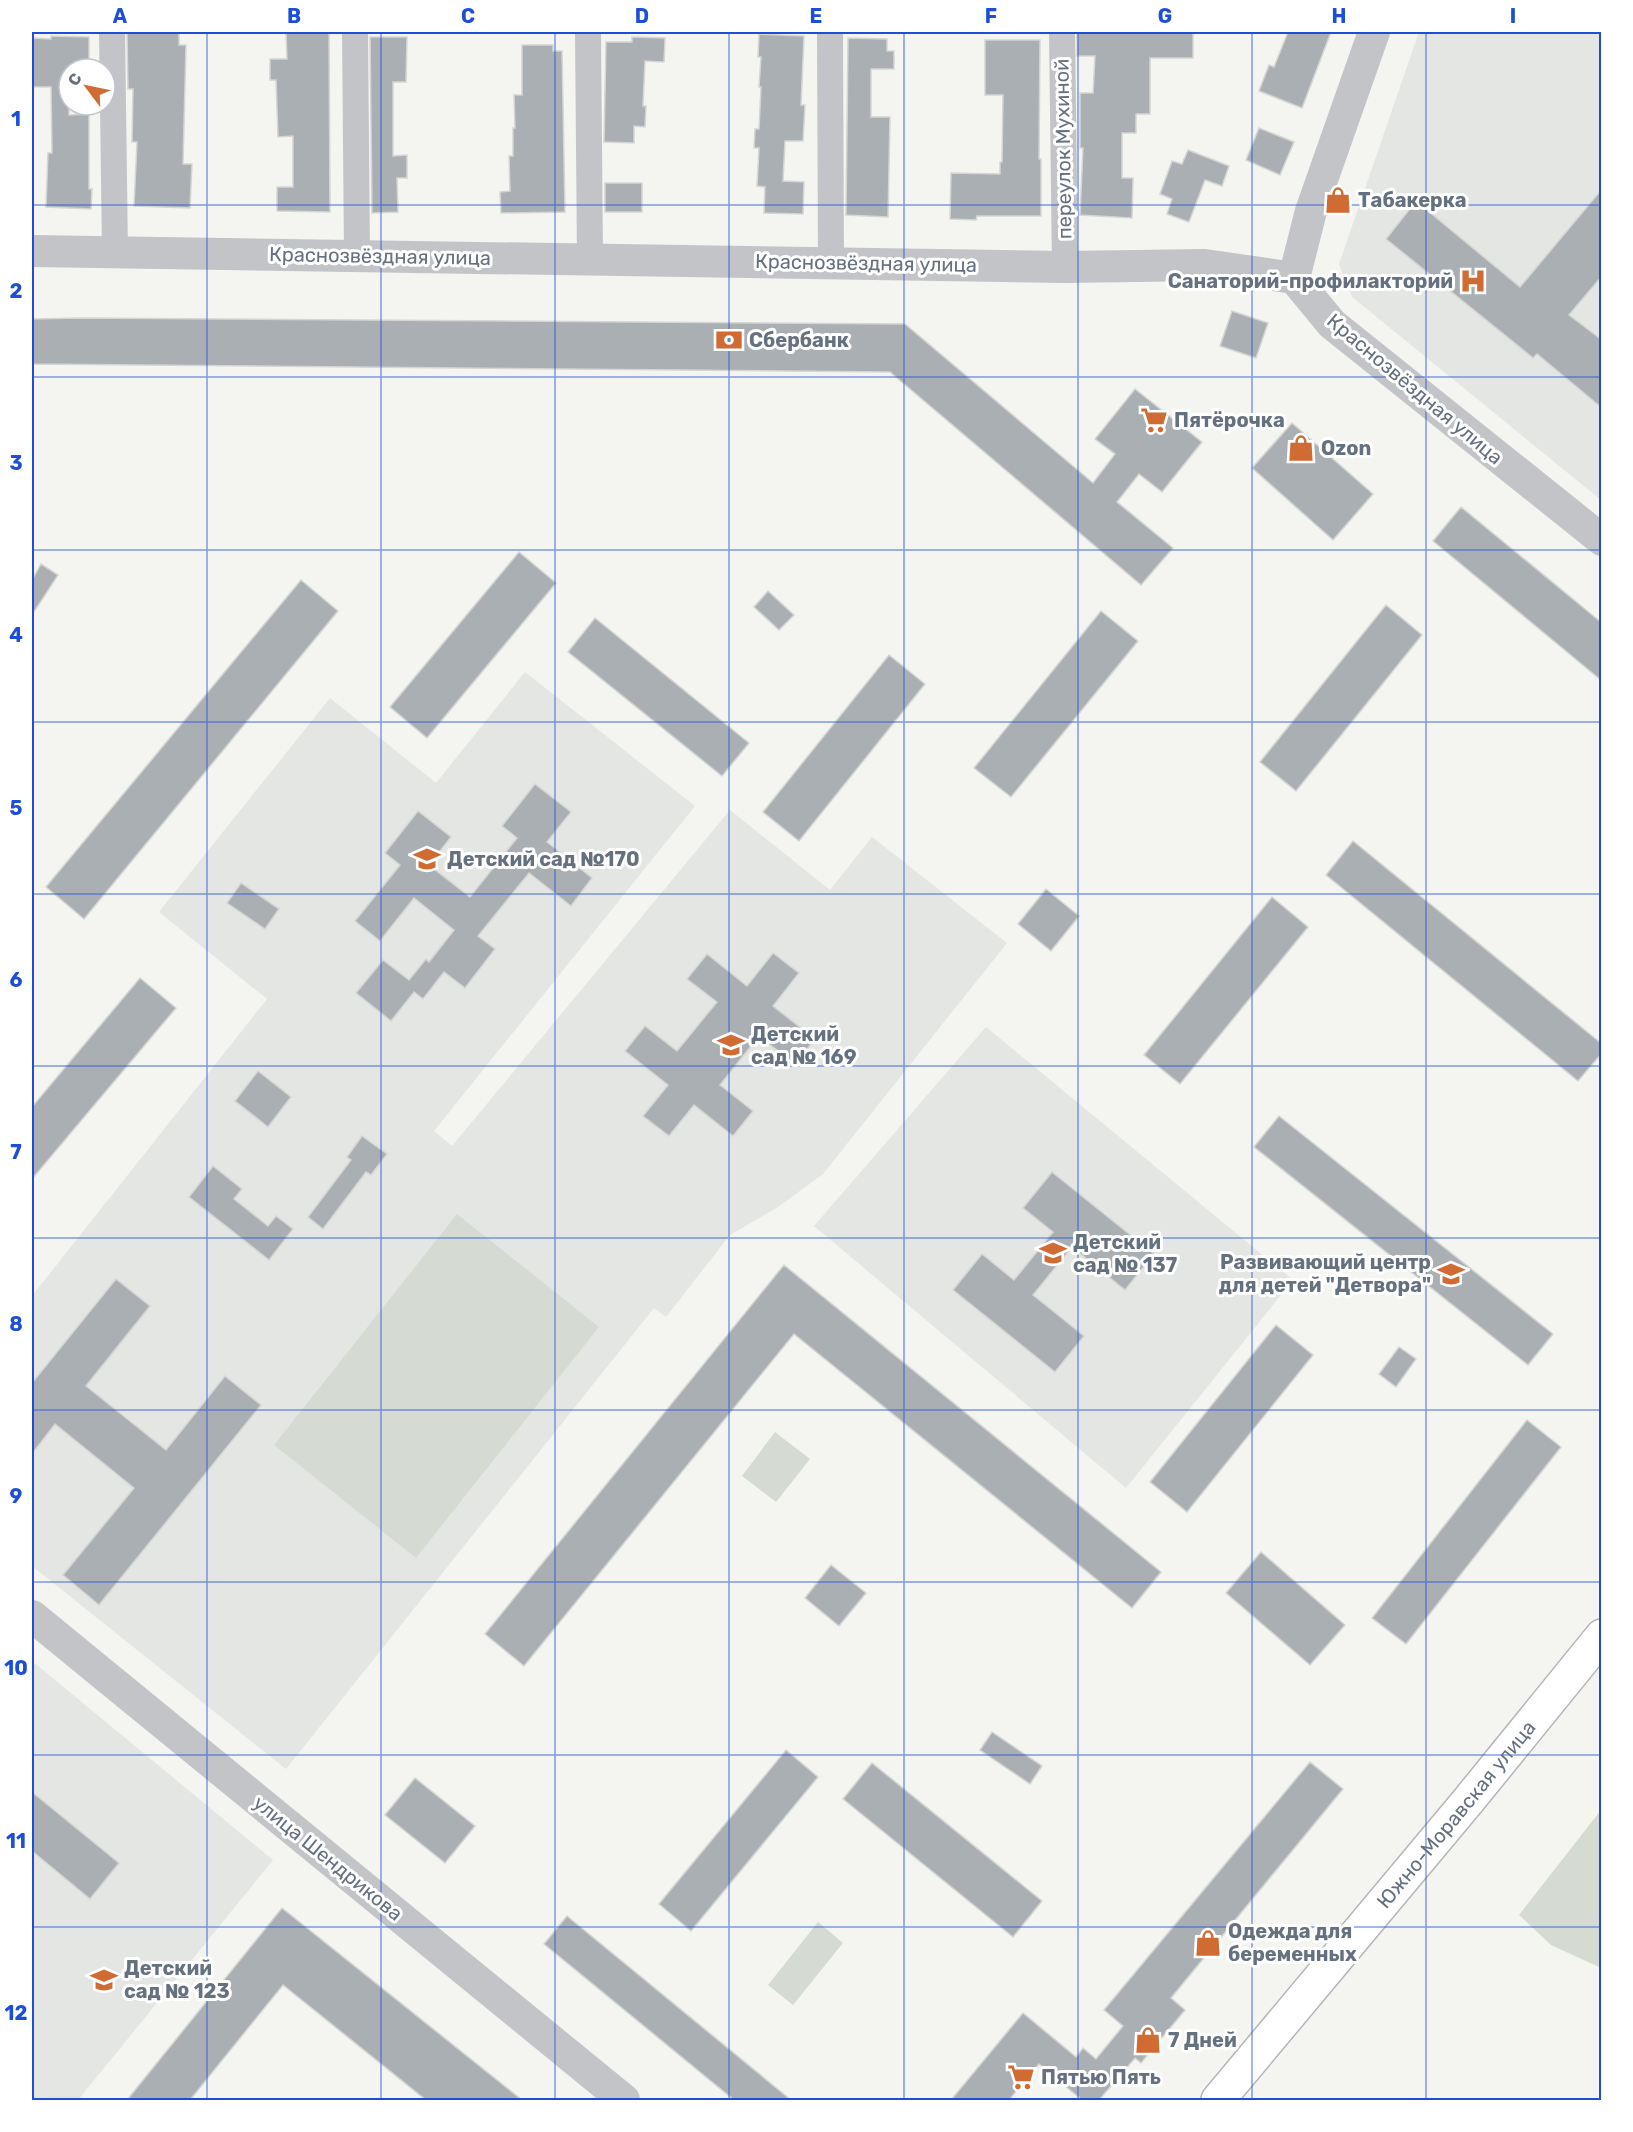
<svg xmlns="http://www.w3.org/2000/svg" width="1633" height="2132" viewBox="0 0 1633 2132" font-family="Rubik,sans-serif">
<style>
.built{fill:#e4e6e4}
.green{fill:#d5dbd2}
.building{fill:#aaafb4;stroke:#d5d5d3;stroke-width:1.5}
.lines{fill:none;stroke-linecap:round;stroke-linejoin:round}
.secondary-casing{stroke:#b2b6ba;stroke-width:36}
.minor{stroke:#c2c4c8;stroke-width:26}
.tertiary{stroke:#c2c4c8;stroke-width:32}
.secondary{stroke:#fff;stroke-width:33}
.grid{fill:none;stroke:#1d4ed8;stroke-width:1.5;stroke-opacity:0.55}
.labels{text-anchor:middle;stroke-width:6;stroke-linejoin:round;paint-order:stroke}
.street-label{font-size:20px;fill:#66717f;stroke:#fff}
.poi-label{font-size:20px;font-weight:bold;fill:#66717f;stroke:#fff;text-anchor:start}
.neatline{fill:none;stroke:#1d4ed8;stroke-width:2}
.grid-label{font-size:20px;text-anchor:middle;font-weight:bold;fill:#1d4ed8}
</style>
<rect width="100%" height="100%" fill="#f4f4f1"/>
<g class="built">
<polygon points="1419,32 1601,32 1601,500 1352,297 1339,264"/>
<polygon points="525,672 695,806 434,1131 452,1146 730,810 830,890 872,837 1007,943 823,1174 778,1207 730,1235 666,1317 654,1308 286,1769 32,1566 32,1296 267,999 159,912 330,698 436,783"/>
<polygon points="986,1027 1293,1280 1126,1488 814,1226"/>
<polygon points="32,1661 273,1860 78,2100 32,2100"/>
</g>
<g class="green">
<polygon points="457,1214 599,1327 416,1558 274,1445"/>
<polygon points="775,1432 810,1459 776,1502 742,1476"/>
<polygon points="1601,1810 1602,1963 1599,1967 1551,1945 1519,1915"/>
<polygon points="818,1922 843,1943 793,2005 768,1985"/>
</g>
<g class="building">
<polygon points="127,32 179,32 179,45 186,45 183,164 192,164 190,208 134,206 137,142 132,142 133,89 128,89"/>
<polygon points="286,32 329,32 330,212 277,211 277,187 293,187 293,136 278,137 276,80 270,80 270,59 287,59"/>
<polygon points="1077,32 1193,32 1193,58 1150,58 1150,114 1136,114 1136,133 1122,133 1122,178 1133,178 1132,218 1080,215 1083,148 1080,148 1080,93 1093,93 1095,56 1077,56"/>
<polygon points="1288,32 1331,32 1302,108 1259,91 1269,65 1274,67"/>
<polygon points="759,34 804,36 801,105 805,105 803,141 785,141 783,181 804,182 803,214 764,213 765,187 757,186 759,148 754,148 755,129 759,129 761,87 759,87 761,57 758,57"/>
<polygon points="51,36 89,37 89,69 69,69 69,115 89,114 89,189 92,189 91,209 46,207 48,153 52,153 51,87 32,87 32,38 51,39"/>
<polygon points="370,37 407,37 406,82 393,82 393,156 407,155 407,178 397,178 398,212 372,213"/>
<polygon points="632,37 665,38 664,62 645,61 643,106 646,106 645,127 634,126 634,143 604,142 606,42 632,42"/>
<polygon points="848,38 887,39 887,51 894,51 894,69 871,69 871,117 890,117 888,217 846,215"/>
<polygon points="985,40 1040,40 1039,159 1041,159 1041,216 977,216 976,220 950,219 951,173 1000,174 1000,162 1002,162 1003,95 985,95"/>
<polygon points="522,45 553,45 553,51 562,51 565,212 501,213 500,192 510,191 509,156 513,156 513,128 515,128 514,95 522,95"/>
<polygon points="1259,128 1294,142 1280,175 1246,160"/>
<polygon points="1188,150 1229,166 1222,186 1205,180 1189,222 1167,214 1172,199 1160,194 1172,161 1182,164"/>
<rect x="605" y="183" width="37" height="29"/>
<polygon points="1602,189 1602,276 1569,315 1602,340 1602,408 1537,354 1533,358 1386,239 1416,201 1520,287"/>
<polygon points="1232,311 1268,323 1256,358 1220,346"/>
<polygon points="81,318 905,324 1093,483 1115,454 1095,439 1135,389 1202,442 1162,492 1139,474 1117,502 1173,548 1141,585 890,372 32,364 32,319"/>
<polygon points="1292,423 1373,494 1333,540 1252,468"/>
<polygon points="1461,507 1602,623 1602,681 1433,541"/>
<polygon points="519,552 556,583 427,738 390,707"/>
<polygon points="41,564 58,575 32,615 32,580"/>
<polygon points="301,580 338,611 84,919 46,887"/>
<polygon points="768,591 794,615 779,630 754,607"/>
<polygon points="1386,605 1422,635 1296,791 1260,762"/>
<polygon points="1101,611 1138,641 1011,797 974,768"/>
<polygon points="595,618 749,743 722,776 568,652"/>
<polygon points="889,655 925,684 799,841 763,812"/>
<polygon points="535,784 571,812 547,842 592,878 571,906 529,873 478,936 495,949 465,988 444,972 423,999 414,992 391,1021 356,993 383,960 409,980 426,959 429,962 454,930 414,898 380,941 355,921 400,865 385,853 418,811 451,837 429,865 470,897 517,838 502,826"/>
<polygon points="1353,841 1602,1044 1602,1053 1578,1081 1326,875"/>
<polygon points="241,883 279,909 265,929 227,903"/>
<polygon points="1046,889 1079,916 1051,951 1018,924"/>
<polygon points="1272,897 1308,927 1180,1084 1144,1055"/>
<polygon points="773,953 799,973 773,1006 815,1039 795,1064 759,1036 720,1085 753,1111 733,1136 694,1105 669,1136 643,1116 668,1085 625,1051 645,1026 677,1051 717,1002 687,979 707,954 747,986"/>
<polygon points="140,978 176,1008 32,1179 32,1107"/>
<polygon points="258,1071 291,1097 268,1127 235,1101"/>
<polygon points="1279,1116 1553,1334 1528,1365 1254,1147"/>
<polygon points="362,1136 387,1154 371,1175 366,1172 323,1229 308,1217 351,1160 347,1157"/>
<polygon points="213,1166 242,1189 234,1199 268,1226 276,1216 293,1229 269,1260 189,1197"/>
<polygon points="1052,1172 1154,1254 1125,1290 1072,1247 1033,1295 1084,1336 1055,1372 953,1290 982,1254 1014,1280 1053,1232 1023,1208"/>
<polygon points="784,1265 1161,1572 1132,1608 794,1334 524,1666 485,1634"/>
<polygon points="116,1279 150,1306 86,1386 166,1450 225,1376 261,1405 99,1605 63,1575 134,1488 55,1424 32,1454 32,1383"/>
<polygon points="1276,1325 1313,1355 1187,1512 1150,1482"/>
<polygon points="1399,1347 1416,1359 1396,1387 1379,1374"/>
<polygon points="1527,1420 1561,1447 1406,1644 1372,1618"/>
<polygon points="1261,1552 1345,1625 1310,1665 1226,1593"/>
<polygon points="831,1565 866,1593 839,1626 805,1598"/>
<polygon points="992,1732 1042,1766 1030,1784 980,1750"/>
<polygon points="786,1750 818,1777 691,1931 659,1904"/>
<polygon points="1310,1762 1343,1789 1171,1998 1185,2010 1141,2063 1135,2058 1099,2100 1082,2100 1039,2064 1009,2100 951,2100 1023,2013 1076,2057 1083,2048 1096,2059 1123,2026 1104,2010"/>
<polygon points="872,1763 1042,1901 1013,1937 843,1799"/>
<polygon points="415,1778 475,1826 445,1863 385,1815"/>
<polygon points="32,1792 119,1863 90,1899 32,1851"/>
<polygon points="282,1908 522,2100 426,2100 283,1985 190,2100 127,2100"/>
<polygon points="567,1916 791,2100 734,2100 544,1944"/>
</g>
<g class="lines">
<defs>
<g id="secondary">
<path id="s1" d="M1218,2100L1468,1801L1602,1636"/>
</g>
</defs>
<use href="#secondary" class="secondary-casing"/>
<g class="minor">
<polyline points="112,32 115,253"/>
<polyline points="355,32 357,255"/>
<polyline points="588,32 590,259"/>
<polyline points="830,32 831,262"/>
<polyline points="1062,32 1065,267"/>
</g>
<g class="tertiary">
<polyline points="32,251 1065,267 1205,265 1294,278 1332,324 1602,540"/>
<polyline points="1294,278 1311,211 1374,32"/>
<polyline points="32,1616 624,2100"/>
</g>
<use href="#secondary" class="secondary"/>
</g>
<path class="grid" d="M207,32V2100M381,32V2100M555,32V2100M729,32V2100M904,32V2100M1078,32V2100M1252,32V2100M1426,32V2100M32,205H1602M32,377H1602M32,550H1602M32,722H1602M32,894H1602M32,1066H1602M32,1238H1602M32,1410H1602M32,1582H1602M32,1755H1602M32,1927H1602"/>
<defs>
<symbol id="shop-bare" viewBox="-9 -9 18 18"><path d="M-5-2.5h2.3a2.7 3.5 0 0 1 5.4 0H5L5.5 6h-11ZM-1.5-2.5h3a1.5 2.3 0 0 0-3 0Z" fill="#d16b34" stroke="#fff" stroke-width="2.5" paint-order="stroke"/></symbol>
<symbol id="hospital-bare" viewBox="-9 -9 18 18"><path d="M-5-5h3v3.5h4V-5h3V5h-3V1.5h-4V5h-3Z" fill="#d16b34" stroke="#fff" stroke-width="2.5" paint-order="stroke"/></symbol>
<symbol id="bank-bare" viewBox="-9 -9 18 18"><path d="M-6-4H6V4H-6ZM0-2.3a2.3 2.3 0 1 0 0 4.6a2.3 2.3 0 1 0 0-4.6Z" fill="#d16b34" stroke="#fff" stroke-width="2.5" paint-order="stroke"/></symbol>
<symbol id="supermarket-bare" viewBox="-9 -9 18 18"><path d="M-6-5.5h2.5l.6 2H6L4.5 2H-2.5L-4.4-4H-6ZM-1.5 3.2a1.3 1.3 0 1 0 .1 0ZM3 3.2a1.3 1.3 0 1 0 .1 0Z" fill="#d16b34" stroke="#fff" stroke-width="2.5" paint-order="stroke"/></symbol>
<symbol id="school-bare" viewBox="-9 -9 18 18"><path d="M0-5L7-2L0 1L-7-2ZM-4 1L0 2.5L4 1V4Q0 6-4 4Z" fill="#d16b34" stroke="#fff" stroke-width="2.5" paint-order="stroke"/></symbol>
</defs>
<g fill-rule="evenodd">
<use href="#shop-bare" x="1319" y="181" width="38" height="38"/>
<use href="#hospital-bare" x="1454" y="262" width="38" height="38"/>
<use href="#bank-bare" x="710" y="321" width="38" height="38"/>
<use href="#supermarket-bare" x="1135" y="401" width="38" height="38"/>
<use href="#shop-bare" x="1282" y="429" width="38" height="38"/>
<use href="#school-bare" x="408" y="840" width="38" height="38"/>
<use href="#school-bare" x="712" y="1026" width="38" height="38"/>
<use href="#school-bare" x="1034" y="1234" width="38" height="38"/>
<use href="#school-bare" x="1432" y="1255" width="38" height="38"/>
<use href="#shop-bare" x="1189" y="1924" width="38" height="38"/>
<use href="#school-bare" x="85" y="1961" width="38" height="38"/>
<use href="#shop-bare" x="1129" y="2021" width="38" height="38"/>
<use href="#supermarket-bare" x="1002" y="2058" width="38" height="38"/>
</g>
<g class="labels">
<g class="street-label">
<text transform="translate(1063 149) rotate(-91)" y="7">переулок Мухиной</text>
<text transform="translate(380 256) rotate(1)" y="7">Краснозвёздная улица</text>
<text transform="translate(866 263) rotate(1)" y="7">Краснозвёздная улица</text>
<text transform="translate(1415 389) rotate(40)" y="7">Краснозвёздная улица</text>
<text dy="7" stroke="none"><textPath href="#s1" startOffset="372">Южно-Моравская улица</textPath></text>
<text transform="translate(328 1858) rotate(39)" y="7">улица Шендрикова</text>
</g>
<g class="poi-label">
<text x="1358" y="207">Табакерка</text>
<text x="1453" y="288" text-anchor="end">Cанаторий-профилакторий</text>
<text x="749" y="347">Сбербанк</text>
<text x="1174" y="427">Пятёрочка</text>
<text x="1321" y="455">Ozon</text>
<text x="447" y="866">Детский сад №170</text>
<text x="751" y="1041">Детский<tspan x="751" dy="23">сад № 169</tspan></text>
<text x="1073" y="1249">Детский<tspan x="1073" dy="23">сад № 137</tspan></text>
<text x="1431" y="1269" text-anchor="end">Развивающий центр<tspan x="1431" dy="23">для детей "Детвора"</tspan></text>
<text x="1228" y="1938">Одежда для<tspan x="1228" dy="23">беременных</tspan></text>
<text x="124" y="1975">Детский<tspan x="124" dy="23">сад № 123</tspan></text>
<text x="1168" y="2047">7 Дней</text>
<text x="1041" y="2084">Пятью Пять</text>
</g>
</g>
<rect width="1633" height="2132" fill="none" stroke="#ffffff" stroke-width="66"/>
<g transform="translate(87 87) rotate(302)"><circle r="28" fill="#ffffff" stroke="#c2c6cc" stroke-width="1.5"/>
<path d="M0-4.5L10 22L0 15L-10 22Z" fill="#d16b34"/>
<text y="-9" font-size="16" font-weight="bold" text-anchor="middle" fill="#66717f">С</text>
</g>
<rect x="33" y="33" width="1567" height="2066" class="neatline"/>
<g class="grid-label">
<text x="120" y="23">A</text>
<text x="294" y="23">B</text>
<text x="468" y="23">C</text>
<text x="642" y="23">D</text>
<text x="816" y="23">E</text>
<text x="991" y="23">F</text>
<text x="1165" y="23">G</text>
<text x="1339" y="23">H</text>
<text x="1513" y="23">I</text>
<text x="16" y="126">1</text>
<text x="16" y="298">2</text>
<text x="16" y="470">3</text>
<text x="16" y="642">4</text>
<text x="16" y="815">5</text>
<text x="16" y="987">6</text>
<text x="16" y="1159">7</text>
<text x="16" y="1331">8</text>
<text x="16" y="1503">9</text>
<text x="16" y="1675">10</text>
<text x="16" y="1848">11</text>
<text x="16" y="2020">12</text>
</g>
</svg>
